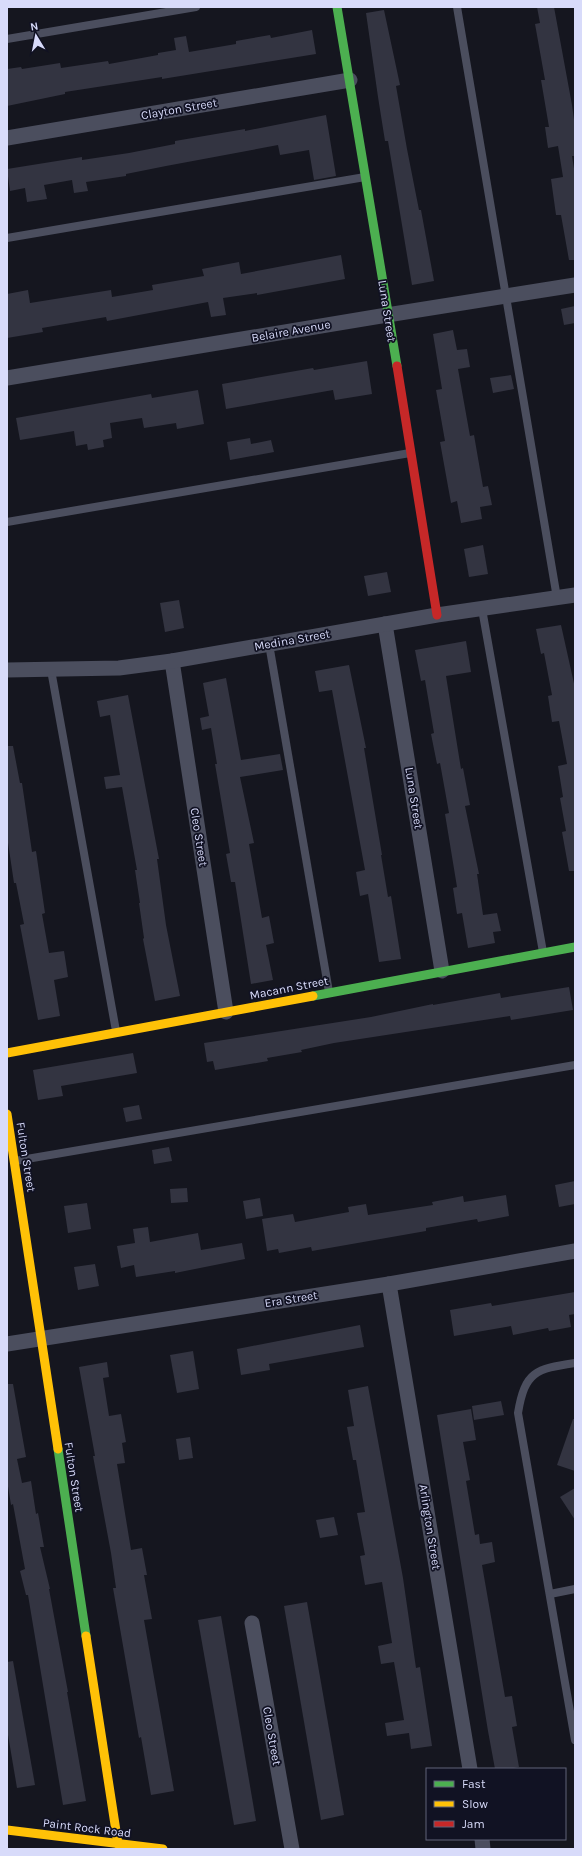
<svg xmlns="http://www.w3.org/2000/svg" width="582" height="1856" viewBox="0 0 582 1856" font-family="Karla,sans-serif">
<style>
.building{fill:#333441}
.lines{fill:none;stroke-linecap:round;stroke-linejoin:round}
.lane{stroke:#4b4e5e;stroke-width:8}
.street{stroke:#4b4e5e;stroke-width:15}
.fast{stroke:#4caf50;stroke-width:9}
.slow{stroke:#ffc107;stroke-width:9}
.jam{stroke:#c62828;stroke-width:9}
.labels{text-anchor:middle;stroke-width:3.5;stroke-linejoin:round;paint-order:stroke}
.street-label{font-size:12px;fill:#d8dbfa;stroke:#111223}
</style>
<rect width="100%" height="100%" fill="#15161f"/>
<g class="building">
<polygon points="537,7 554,7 572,105 575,127 575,156 572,156 575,175 575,260 569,260 561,215 556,215 551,179 563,177 558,146 548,148 545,127 549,127 541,80 545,80 535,24 540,23"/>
<polygon points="384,10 400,85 396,86 407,149 419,210 421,210 434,281 412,285 388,141 385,141 378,97 366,13"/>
<polygon points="312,30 316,54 162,79 162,77 65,92 65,94 7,106 7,69 21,67 22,69 60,63 61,68 108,61 109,64 158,55 158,53 176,50 174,38 186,36 189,52 236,44 236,41 270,35 271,38"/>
<polygon points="326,115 336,176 314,180 309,150 280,155 278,145 166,166 126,174 126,176 86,182 88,191 74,193 72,180 44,185 47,199 27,202 25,188 10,191 7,169 82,157 82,160 129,153 175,144 175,141 245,129 245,131"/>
<polygon points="341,255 345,279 257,295 257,293 223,298 226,315 211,317 208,302 107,321 106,317 42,328 43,332 7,338 7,294 28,290 30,303 111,290 112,297 153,290 152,285 204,276 202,269 239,262 241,274"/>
<polygon points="575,306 575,323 564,325 561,309"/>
<polygon points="453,330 457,350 467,349 470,367 458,369 470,436 474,435 483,487 488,486 492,505 480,507 482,519 461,523 457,501 451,503 440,442 445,441 436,390 442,389 433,334"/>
<polygon points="367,361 372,394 335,400 333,390 226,409 222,384 313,368 314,370"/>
<polygon points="511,375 514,389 493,393 490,378"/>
<polygon points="198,390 204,424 177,429 176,423 144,428 142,418 110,423 112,438 103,440 104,447 88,450 87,444 76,446 74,431 20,440 16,418 151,394 152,398"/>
<polygon points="250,438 251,444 271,440 274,452 230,460 227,442"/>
<polygon points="483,545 488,574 469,577 464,549"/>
<polygon points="387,572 391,592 368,596 364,576"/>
<polygon points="179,600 184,628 165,632 160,603"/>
<polygon points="561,625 575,688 575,871 569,871 562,832 566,831 560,798 563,797 558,766 567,764 559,721 552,722 548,696 552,695 544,653 541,654 536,629"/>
<polygon points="466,641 471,672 446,676 461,769 463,768 470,805 465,806 479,874 477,874 483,915 497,913 501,931 493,932 495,943 468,948 462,913 457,914 453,888 457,887 445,814 449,813 440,763 437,764 431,734 434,733 425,680 421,681 415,650"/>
<polygon points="349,665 366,748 364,748 382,855 381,855 388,897 391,896 401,959 379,962 368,894 360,896 356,872 365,870 332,690 319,692 315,671"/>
<polygon points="226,678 241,760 280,754 283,770 240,777 254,843 249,844 262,918 269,916 274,943 266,945 273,980 251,984 235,882 231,882 226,854 230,853 215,764 217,764 211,728 202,730 200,718 209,716 203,683"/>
<polygon points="128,695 159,859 157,859 166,925 180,996 155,1001 143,939 144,938 139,903 140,903 135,870 137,870 122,787 106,789 104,777 120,775 110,715 100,717 97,701"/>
<polygon points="7,746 13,746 20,783 22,783 32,852 36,851 40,879 45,913 42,914 49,953 64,951 68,977 54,980 60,1016 38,1020 20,925 24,924 16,883 14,883 7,836"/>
<polygon points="569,987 573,1010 511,1020 510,1016 334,1043 301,1050 302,1052 267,1058 268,1061 215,1070 213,1061 207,1062 204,1043 371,1017 433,1004 433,1005 500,993 501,998"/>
<polygon points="133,1053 137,1073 61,1086 63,1096 38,1100 33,1070"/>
<polygon points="139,1105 142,1119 126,1122 123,1108"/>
<polygon points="169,1147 172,1161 154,1164 152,1150"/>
<polygon points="575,1181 575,1204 559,1207 555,1185"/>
<polygon points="187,1188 188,1202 171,1203 170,1189"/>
<polygon points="506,1195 509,1216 478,1222 477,1219 426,1228 426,1231 312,1251 311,1247 279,1253 278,1249 267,1251 262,1219 293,1214 295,1222 349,1212 348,1207 366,1204 368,1215 433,1205 432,1202 463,1196 464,1202"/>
<polygon points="260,1198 263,1216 246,1219 243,1201"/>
<polygon points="87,1203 91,1229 68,1233 64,1206"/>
<polygon points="148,1227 150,1242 198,1233 201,1250 242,1243 245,1259 175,1273 175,1271 136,1277 134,1265 121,1268 117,1246 135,1243 133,1229"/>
<polygon points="95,1264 99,1286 78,1290 74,1267"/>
<polygon points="575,1292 575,1314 569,1315 571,1327 549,1331 548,1328 513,1335 511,1326 454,1336 450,1310 491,1303 492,1306"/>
<polygon points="360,1325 364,1347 269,1364 270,1370 241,1375 237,1349"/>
<polygon points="193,1351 199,1389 177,1393 170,1355"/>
<polygon points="107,1362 109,1377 103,1378 109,1416 121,1414 126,1442 122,1443 125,1463 117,1464 131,1550 142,1548 147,1575 144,1575 152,1619 144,1620 174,1791 151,1795 141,1737 139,1738 113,1588 116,1588 111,1553 93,1456 95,1456 79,1367"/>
<polygon points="7,1384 13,1384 26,1457 17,1459 22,1483 31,1481 36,1514 38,1513 44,1547 40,1547 50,1589 49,1589 68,1692 67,1692 86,1801 63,1805 28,1595 26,1595 20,1571 25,1569 13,1504 11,1505 7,1480"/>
<polygon points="368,1386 403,1578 416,1668 420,1667 432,1746 411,1749 409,1733 387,1736 385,1723 404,1720 394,1662 381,1664 378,1646 392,1643 382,1582 365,1585 360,1556 365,1555 357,1513 365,1512 356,1460 353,1460 347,1427 354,1426 348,1390"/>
<polygon points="501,1401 504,1415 474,1420 472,1406"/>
<polygon points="471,1409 476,1440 463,1442 470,1480 466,1481 475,1535 479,1534 480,1544 492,1542 495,1562 482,1565 505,1697 512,1696 517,1726 512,1727 519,1767 508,1769 495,1769 488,1731 437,1415"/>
<polygon points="573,1419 575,1419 575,1471 557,1465"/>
<polygon points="190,1437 193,1458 179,1460 176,1439"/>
<polygon points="575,1488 575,1520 560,1497"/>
<polygon points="334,1517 338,1535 320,1538 316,1520"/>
<polygon points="307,1602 344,1815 321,1820 284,1606"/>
<polygon points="221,1616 256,1821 234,1825 198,1620"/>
<polygon points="13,1661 35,1785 17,1788 7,1729 7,1662"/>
</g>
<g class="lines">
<g class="lane">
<polyline points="457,7 557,598"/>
<polyline points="7,39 196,7"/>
<polyline points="7,238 365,177"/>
<polyline points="7,522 410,453"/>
<polyline points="482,609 543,952"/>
<polyline points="269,644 329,992"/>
<polyline points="51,670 116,1031"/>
<polyline points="15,1161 575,1065"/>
<path d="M575,1363C536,1369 525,1371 518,1413L575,1740"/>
<polyline points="550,1594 575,1589"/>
</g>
<g class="street">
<polyline points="7,138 350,80"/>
<polyline points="7,378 387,315 575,285"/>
<polyline points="385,624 442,971"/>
<polyline points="172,661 226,1012"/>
<polyline points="7,670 119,668 172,661 437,615 575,595"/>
<polyline points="389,1284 470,1769"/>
<polyline points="7,1344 389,1284 575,1251"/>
<polyline points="252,1623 292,1849"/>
<polyline points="482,1839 483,1849"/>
</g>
<g class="fast">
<polyline points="337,7 397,366"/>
<polyline points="313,996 575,947"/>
<polyline points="58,1449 86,1636"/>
</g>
<g class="slow">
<polyline points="7,1053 313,996"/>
<polyline points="7,1114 58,1449"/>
<polyline points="86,1636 118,1844"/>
<polyline points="7,1830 163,1849"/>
</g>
<polyline class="jam" points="397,366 437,615"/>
</g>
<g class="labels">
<g class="street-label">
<text transform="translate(179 109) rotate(-10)" y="4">Clayton Street</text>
<text transform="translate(387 311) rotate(81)" y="4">Luna Street</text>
<text transform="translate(291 331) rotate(-10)" y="4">Belaire Avenue</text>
<text transform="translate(292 640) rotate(-10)" y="4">Medina Street</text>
<text transform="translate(414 798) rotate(81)" y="4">Luna Street</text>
<text transform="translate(199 837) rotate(81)" y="4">Cleo Street</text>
<text transform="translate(289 988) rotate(-11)" y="4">Macann Street</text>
<text transform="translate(26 1157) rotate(81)" y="4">Fulton Street</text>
<text transform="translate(291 1299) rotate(-9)" y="4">Era Street</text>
<text transform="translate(74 1477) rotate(81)" y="4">Fulton Street</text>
<text transform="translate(430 1527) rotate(81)" y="4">Arlington Street</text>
<text transform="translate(272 1736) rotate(80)" y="4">Cleo Street</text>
<text transform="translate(87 1828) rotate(7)" y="4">Paint Rock Road</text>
</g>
</g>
<rect width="582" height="1856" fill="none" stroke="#d8dbfa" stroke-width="16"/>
<rect x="426" y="1768" width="140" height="72" fill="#111223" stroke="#616279"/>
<rect x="434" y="1781" width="20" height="6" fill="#4caf50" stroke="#616279"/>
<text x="462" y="1788" font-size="12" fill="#d8dbfa">Fast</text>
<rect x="434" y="1801" width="20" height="6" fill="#ffc107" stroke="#616279"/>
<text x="462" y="1808" font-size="12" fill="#d8dbfa">Slow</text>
<rect x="434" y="1821" width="20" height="6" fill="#c62828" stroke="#616279"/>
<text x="462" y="1828" font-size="12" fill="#d8dbfa">Jam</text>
<g transform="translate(36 36) rotate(350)" stroke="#111223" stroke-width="3" paint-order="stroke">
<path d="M0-3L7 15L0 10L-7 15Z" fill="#d8dbfa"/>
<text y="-6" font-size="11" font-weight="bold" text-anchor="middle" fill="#d8dbfa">N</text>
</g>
</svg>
